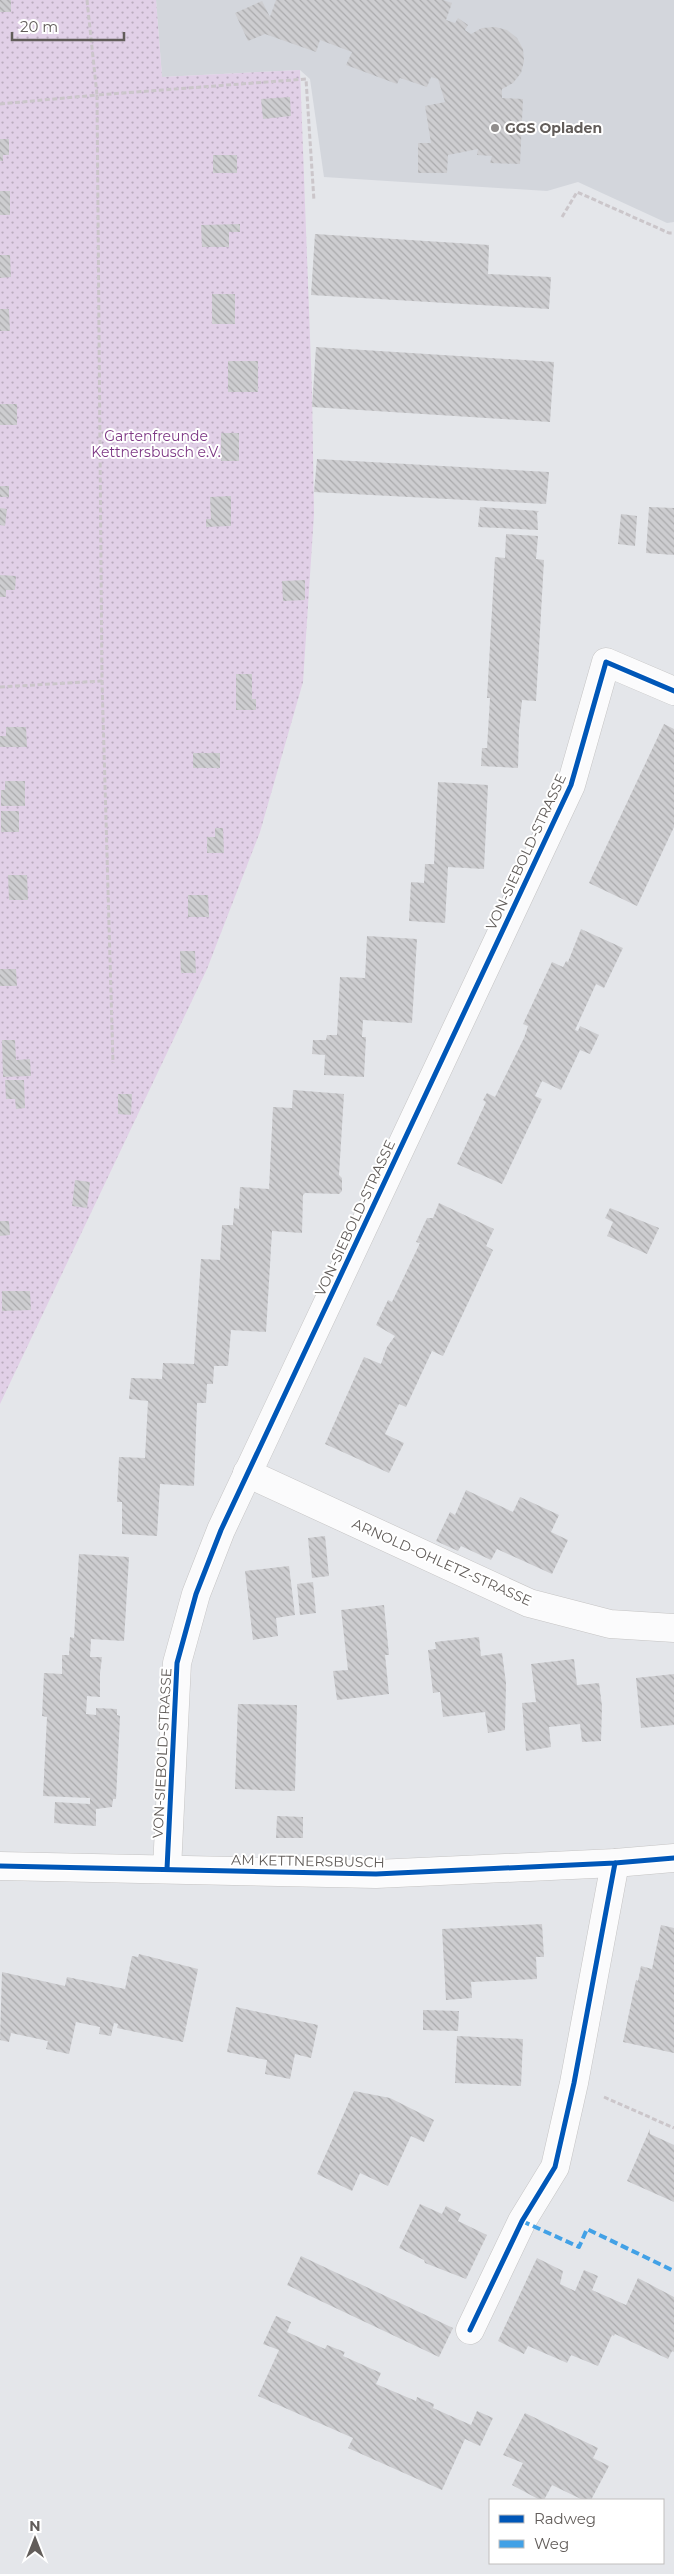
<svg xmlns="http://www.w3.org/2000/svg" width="674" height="2574" viewBox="0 0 674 2574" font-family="Montserrat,sans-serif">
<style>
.education{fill:#d3d6dc}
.grass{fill:url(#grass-dots)}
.building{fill:url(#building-back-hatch)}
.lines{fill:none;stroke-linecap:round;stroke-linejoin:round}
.street-casing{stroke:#c5c4c4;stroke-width:29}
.path{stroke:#cbc6ca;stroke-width:3;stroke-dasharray:5 2.5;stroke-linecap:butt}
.street{stroke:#fbfbfc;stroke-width:28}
.quiet{stroke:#42a1e6;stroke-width:4;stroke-dasharray:8 4;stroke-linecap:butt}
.cycleway-casing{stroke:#fff;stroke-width:8}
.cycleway{stroke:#0057b8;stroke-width:5}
.poi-dot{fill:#908d8c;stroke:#fff;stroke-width:2}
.labels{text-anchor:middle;stroke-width:4;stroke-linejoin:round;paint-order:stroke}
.poi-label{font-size:14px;font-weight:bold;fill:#625d5a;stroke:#fff;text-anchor:start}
.park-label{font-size:14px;fill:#7d3784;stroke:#fff}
.street-label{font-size:14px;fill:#625d5a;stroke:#fff}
</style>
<defs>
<pattern id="grass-dots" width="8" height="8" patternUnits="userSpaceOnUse" patternTransform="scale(1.25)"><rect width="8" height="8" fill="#e1d0e7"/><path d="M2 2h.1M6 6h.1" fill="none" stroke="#baacbe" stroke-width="1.8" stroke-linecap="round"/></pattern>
<pattern id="building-back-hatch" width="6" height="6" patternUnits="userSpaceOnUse" patternTransform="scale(1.25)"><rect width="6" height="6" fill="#cdcdd0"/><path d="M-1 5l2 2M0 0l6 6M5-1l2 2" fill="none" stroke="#aaaaac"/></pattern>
</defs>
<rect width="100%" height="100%" fill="#e4e6ea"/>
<polygon class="education" points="156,0 674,0 674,222 667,223 578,182 547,191 324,177 310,79 300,70 162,77"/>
<polygon class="grass" points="0,0 156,0 162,77 300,70 312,390 314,514 303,682 260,832 207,969 0,1404"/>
<g class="building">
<rect x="0" y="0" width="11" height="12"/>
<polygon points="276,0 443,0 452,3 446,20 455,23 458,18 468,25 465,30 471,34 482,28 495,27 507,30 517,38 523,49 524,61 521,73 513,83 502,89 502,98 523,99 520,164 490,163 492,156 477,155 478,149 448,155 447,173 418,173 418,143 431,143 425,106 445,102 438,79 431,77 427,87 400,78 397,84 346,65 352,52 320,40 316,52 265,34 248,41 235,13 262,1 270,17"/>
<polygon points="290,97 291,116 263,119 261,99"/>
<polygon points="0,139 9,139 9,155 3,155 3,161 0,161"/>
<rect x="213" y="155" width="24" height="18"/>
<rect x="0" y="191" width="10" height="24"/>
<polygon points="240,224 240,232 229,232 229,247 202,247 201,225"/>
<polygon points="315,234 489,245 488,274 551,277 549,309 311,295"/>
<polygon points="0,255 10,255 11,277 0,278"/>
<rect x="212" y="294" width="23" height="30"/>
<polygon points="0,309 9,309 10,331 0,331"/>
<polygon points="316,347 554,362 550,422 312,407"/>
<rect x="228" y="361" width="30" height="31"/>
<rect x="0" y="404" width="17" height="21"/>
<rect x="221" y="433" width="18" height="28"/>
<polygon points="317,459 549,472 546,504 314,492"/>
<rect x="0" y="486" width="9" height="11"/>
<polygon points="231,496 231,526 206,527 206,519 211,519 210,497"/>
<polygon points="480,507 539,511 537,513 538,530 478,527"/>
<polygon points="649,507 674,508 674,555 646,553"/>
<polygon points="0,508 7,509 5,526 0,525"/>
<polygon points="621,514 637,516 635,546 618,544"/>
<polygon points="506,534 538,536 536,559 544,560 536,701 522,700 519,730 518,768 481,766 482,748 487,748 490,698 487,698 495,557 505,558"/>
<polygon points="0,575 16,576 15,590 6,590 6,597 0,597"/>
<polygon points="305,580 305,600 283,601 282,581"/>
<polygon points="236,674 252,674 252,699 256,699 256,710 236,710"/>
<polygon points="664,724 674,729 674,827 637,906 589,883"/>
<polygon points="6,727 26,727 27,747 0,747 0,736 6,736"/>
<rect x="193" y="753" width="27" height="15"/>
<polygon points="5,781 25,781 25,806 1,806 1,790 5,790"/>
<polygon points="438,782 488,785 484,869 448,867 445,923 409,921 411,882 424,883 425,864 434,864"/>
<rect x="1" y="811" width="18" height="21"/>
<polygon points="215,828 223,828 224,853 207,853 207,837 215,837"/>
<polygon points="8,875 27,875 28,900 9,900"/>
<polygon points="188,895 208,895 209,917 188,917"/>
<polygon points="581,929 623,948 604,988 596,984 575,1030 578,1031 580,1026 599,1035 590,1054 580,1050 561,1090 542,1081 535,1096 542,1099 502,1184 457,1164 486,1102 483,1100 487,1093 495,1097 524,1038 528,1026 523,1024 552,962 563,967 566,961 568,962"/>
<polygon points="367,936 417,939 412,1023 363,1020 362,1037 366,1037 364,1077 324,1075 325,1055 312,1054 313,1040 326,1040 327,1035 337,1035 340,977 365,978"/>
<polygon points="180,951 195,951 196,973 181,973"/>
<polygon points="0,969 16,969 17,986 0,986"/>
<polygon points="2,1040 15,1040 16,1060 30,1059 31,1076 3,1077"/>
<polygon points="5,1080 24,1080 25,1108 16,1109 15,1099 6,1099"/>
<polygon points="293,1090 344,1094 339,1175 342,1178 342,1191 339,1194 305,1193 303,1195 302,1233 272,1231 266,1332 231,1330 228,1366 214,1366 213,1384 207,1384 206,1403 197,1403 194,1486 160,1484 157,1536 122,1534 122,1502 117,1502 119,1457 145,1458 148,1401 129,1399 131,1378 162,1379 163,1363 194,1364 201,1259 220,1260 222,1225 233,1225 234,1208 239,1209 240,1187 269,1189 273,1107 292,1108"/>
<polygon points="118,1094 132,1094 131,1115 118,1114"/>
<polygon points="75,1180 90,1182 87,1208 72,1206"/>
<polygon points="439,1203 494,1229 486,1246 493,1250 443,1356 432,1351 406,1407 399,1404 385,1434 404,1443 389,1473 325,1444 364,1357 381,1364 387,1347 395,1336 376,1325 388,1300 392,1302 420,1243 416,1242 427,1218 433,1218"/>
<polygon points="610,1208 659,1228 647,1254 607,1236 613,1222 605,1218"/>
<polygon points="0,1221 9,1221 10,1235 0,1236"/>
<polygon points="2,1291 30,1291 31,1310 2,1311"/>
<polygon points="466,1490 513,1512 520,1497 559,1515 551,1532 568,1540 552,1574 497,1549 491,1560 461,1546 458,1551 436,1541 450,1512 455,1515"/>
<polygon points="325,1536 329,1576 312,1578 308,1538"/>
<polygon points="79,1554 129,1557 124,1641 91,1639 90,1657 102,1657 100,1673 100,1697 87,1696 86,1714 96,1715 96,1708 117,1709 117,1715 120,1716 116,1799 113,1799 112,1807 96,1809 96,1826 54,1823 55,1802 90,1804 90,1798 43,1796 47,1717 42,1716 44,1673 62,1674 62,1655 69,1655 70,1637 74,1638"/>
<polygon points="289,1566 295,1615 276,1618 278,1636 253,1640 245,1571"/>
<polygon points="313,1582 316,1613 300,1615 297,1584"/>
<polygon points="384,1605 389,1655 385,1655 389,1694 337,1700 333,1671 348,1670 341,1610"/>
<polygon points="479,1637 481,1656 502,1653 506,1683 505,1730 488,1733 485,1712 443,1717 440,1692 433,1693 428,1650 436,1649 435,1642"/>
<polygon points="574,1659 577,1685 599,1683 602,1706 601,1741 582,1742 580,1724 549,1727 551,1747 526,1751 522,1703 536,1702 531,1664"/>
<polygon points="674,1674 674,1725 641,1728 636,1678"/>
<polygon points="238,1704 297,1705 295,1791 235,1789"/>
<polygon points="277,1816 303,1817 303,1838 276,1838"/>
<polygon points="542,1924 544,1957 536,1957 537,1979 471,1982 472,1998 446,2000 442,1929"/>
<polygon points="661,1925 674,1928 674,2053 623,2042 636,1980 638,1981 641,1966 652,1969"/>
<polygon points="139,1954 198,1969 186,2027 183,2026 186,2028 183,2042 117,2028 118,2024 114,2023 111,2036 99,2034 100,2027 76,2022 69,2054 46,2049 48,2041 11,2033 9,2042 0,2040 2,1972 65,1986 67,1977 125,1989 132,1956 138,1957"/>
<polygon points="236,2007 318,2025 311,2058 295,2054 290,2079 265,2074 267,2060 227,2052"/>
<polygon points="423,2010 459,2011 458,2031 423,2030"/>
<polygon points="457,2036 523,2039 521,2086 455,2083"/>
<polygon points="354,2091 390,2098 434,2120 424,2142 411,2136 388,2186 360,2173 352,2191 317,2174"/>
<polygon points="650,2129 650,2134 674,2145 674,2202 627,2181"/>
<polygon points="420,2204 442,2214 446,2206 461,2214 458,2221 487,2235 466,2279 425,2263 424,2260 399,2248"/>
<polygon points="301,2256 453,2328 439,2357 287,2285"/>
<polygon points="537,2258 563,2271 560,2284 575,2291 584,2270 598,2276 592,2290 626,2305 638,2278 674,2297 674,2352 672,2351 668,2359 666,2358 615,2334 614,2336 612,2335 598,2366 571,2355 567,2363 565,2362 528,2346 524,2354 498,2341"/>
<polygon points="276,2316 291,2322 287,2332 325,2349 327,2345 337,2349 345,2352 343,2356 381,2373 376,2384 416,2401 417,2397 434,2404 433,2408 471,2425 477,2411 493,2418 480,2446 465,2439 442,2490 348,2448 353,2438 258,2396 279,2350 263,2344"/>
<polygon points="525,2413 598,2448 593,2458 609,2466 591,2500 583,2500 552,2485 544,2500 540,2500 512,2485 523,2463 503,2455"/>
</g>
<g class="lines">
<defs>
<g id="street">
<polyline points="247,1473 529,1603 610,1624 674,1628"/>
<polyline points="0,1866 376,1874 615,1863 674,1858"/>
<polyline points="167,1869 177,1663 196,1594 221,1530 571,785 606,662 674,691"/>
<polyline points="470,2330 522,2221 555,2167 574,2083 615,1863"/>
</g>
</defs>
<use href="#street" class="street-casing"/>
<g class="path">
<polyline points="87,0 97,95 306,79 314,201"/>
<polyline points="0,104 97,95 102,681 113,1063"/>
<polyline points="562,217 577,192 669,233 674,233"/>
<polyline points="0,687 102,681"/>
<polyline points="604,2097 674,2128"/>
</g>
<use href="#street" class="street"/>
<polyline class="quiet" points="522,2221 579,2247 587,2229 674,2271"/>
<defs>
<g id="cycleway">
<polyline points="0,1866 376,1874 615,1863 674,1858"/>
<polyline points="167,1869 177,1663 196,1594 221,1530 571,785 606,662 674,691"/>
<polyline points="470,2330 522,2221 555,2167 574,2083 615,1863"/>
</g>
</defs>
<use href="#cycleway" class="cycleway-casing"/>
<use href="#cycleway" class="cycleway"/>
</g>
<circle class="poi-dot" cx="495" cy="128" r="5"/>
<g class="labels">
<g class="poi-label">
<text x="505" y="133">GGS Opladen</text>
</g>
<g class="park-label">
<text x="156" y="441">Gartenfreunde<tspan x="156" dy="16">Kettnersbusch e.V.</tspan></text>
</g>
<g class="street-label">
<text transform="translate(526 852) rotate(-65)" y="5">VON-SIEBOLD-STRASSE</text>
<text transform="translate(355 1218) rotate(-65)" y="5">VON-SIEBOLD-STRASSE</text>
<text transform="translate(442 1562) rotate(24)" y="5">ARNOLD-OHLETZ-STRASSE</text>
<text transform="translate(162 1753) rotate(-87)" y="5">VON-SIEBOLD-STRASSE</text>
<text transform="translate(308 1861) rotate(1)" y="5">AM KETTNERSBUSCH</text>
</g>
</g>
<rect x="489" y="2499" width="175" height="65" fill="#ffffff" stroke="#c0bebd"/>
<rect x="499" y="2515" width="25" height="8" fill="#0057b8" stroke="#c0bebd"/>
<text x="534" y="2524" font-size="15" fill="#625d5a">Radweg</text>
<rect x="499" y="2540" width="25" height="8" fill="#42a1e6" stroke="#c0bebd"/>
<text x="534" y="2549" font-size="15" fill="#625d5a">Weg</text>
<g transform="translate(35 2539)" stroke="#ffffff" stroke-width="4" paint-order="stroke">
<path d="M0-4L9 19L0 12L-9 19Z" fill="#625d5a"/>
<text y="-8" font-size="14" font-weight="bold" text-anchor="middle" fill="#625d5a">N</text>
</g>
<path d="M12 32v8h112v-8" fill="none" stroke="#625d5a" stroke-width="2.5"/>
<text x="20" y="32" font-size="15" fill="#625d5a" stroke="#ffffff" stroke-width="4" paint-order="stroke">20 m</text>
</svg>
